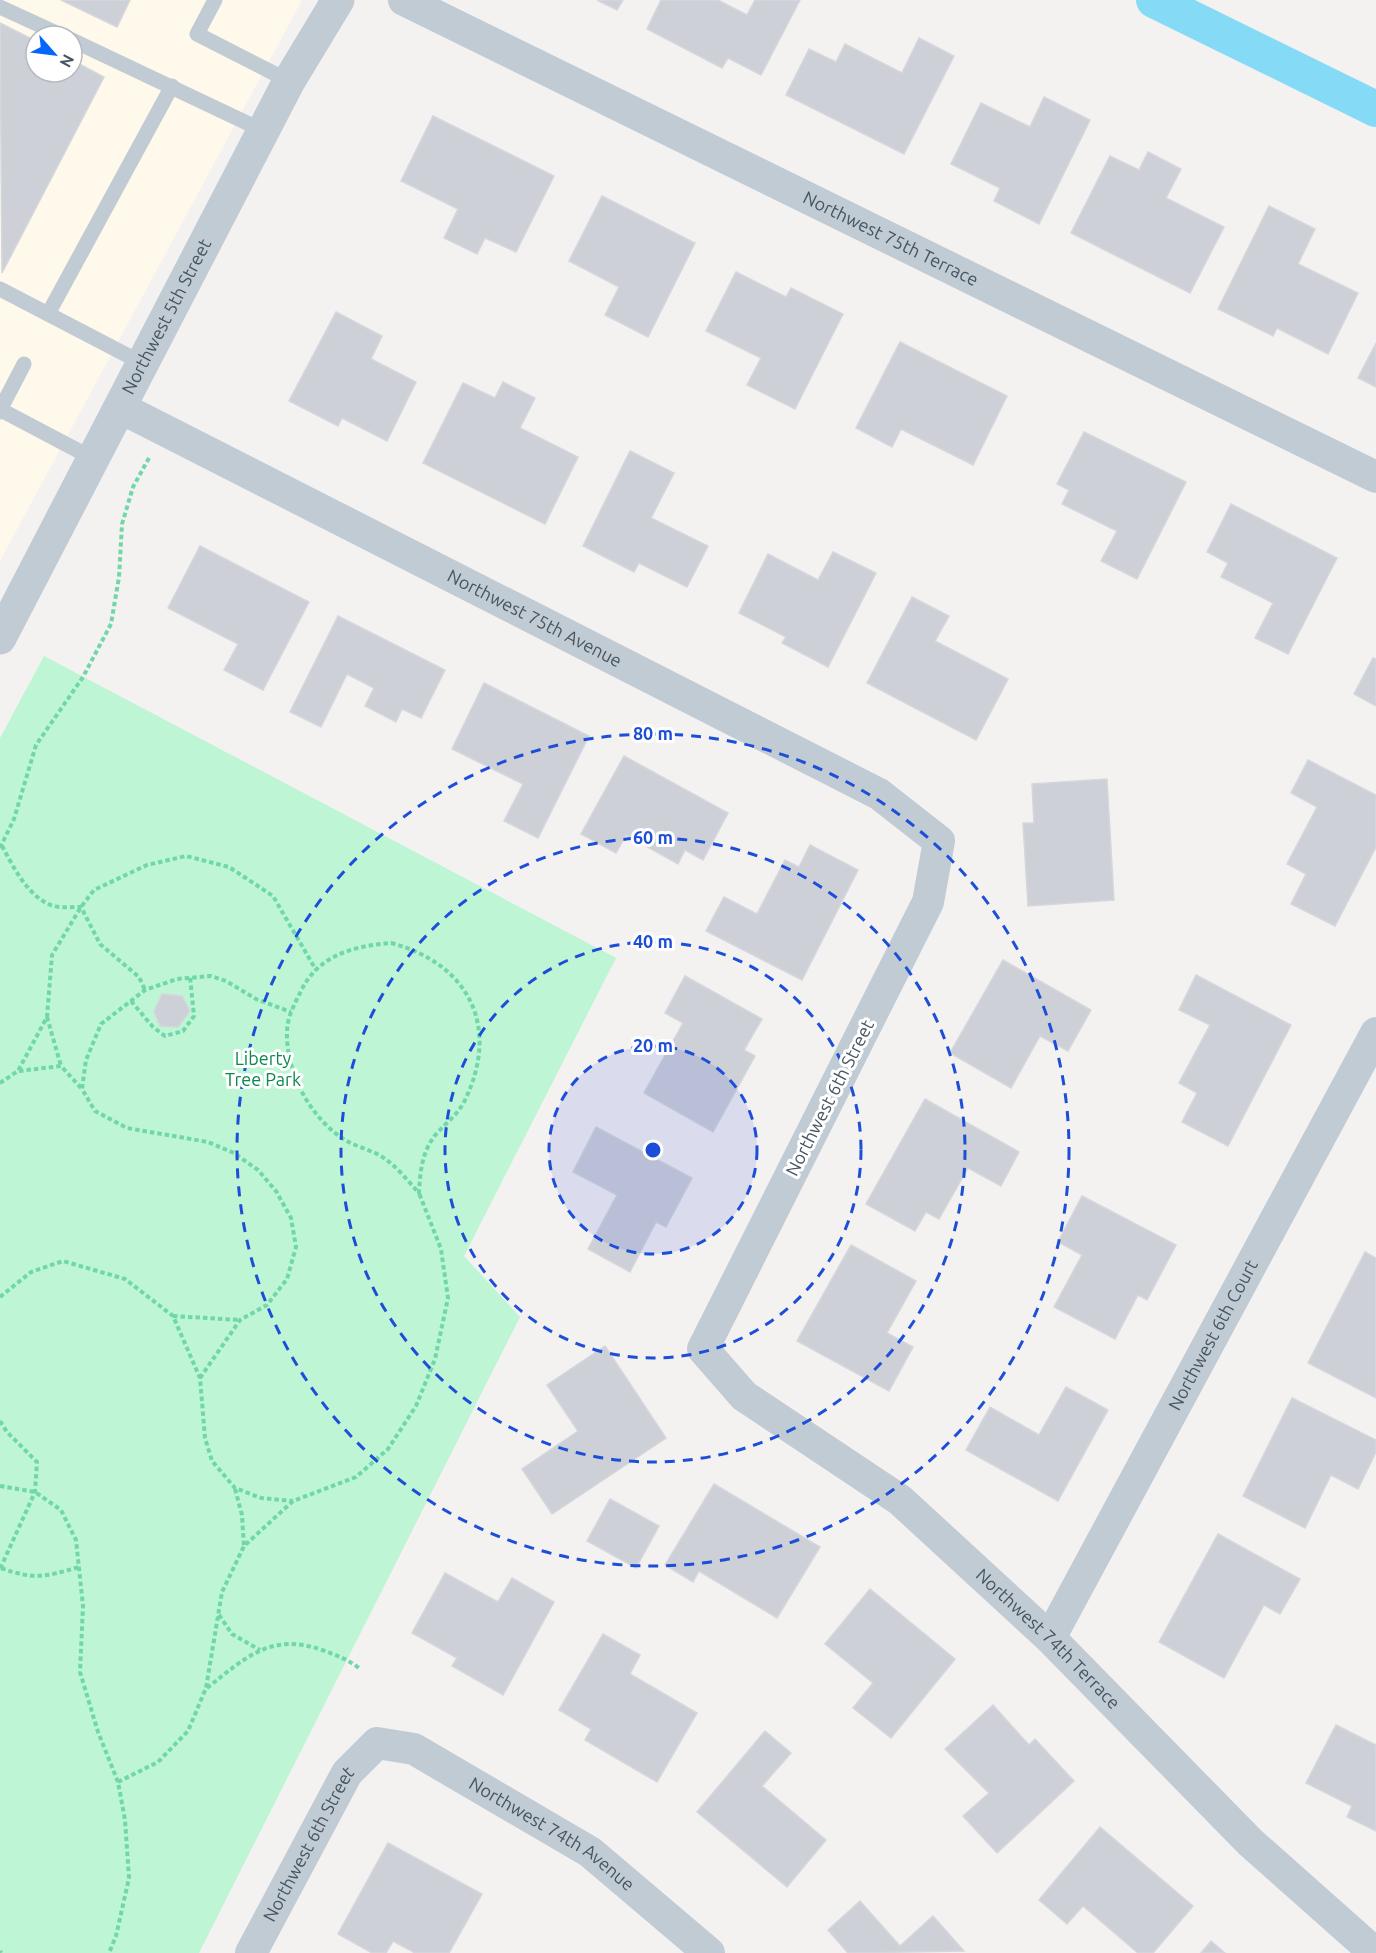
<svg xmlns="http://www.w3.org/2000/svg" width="1376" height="1953" viewBox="0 0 1376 1953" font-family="Ubuntu,sans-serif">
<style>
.commercial{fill:#fef9eb;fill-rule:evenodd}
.green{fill:#bdf5d5}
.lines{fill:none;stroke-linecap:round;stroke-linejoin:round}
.canal{stroke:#85daf6;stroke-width:36}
.building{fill:#cdd0d6;stroke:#d5d7dd;stroke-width:1.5}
.path{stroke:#70d7a9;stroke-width:4;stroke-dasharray:4.5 3;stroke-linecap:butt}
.service{stroke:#c1cbd4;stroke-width:15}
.minor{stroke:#c1cbd4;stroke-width:32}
.tertiary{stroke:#c1cbd4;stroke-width:33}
.ring{fill:none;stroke:#1d4ed8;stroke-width:3;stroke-dasharray:10 8}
.labels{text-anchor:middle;stroke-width:6;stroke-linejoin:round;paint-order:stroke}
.street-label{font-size:18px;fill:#475461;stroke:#fff}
.park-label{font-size:18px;fill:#0d874f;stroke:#fff}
.centre{fill:#1d4ed8;stroke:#fff;stroke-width:3}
.ring-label{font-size:18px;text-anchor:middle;font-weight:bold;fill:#1d4ed8;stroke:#fff;stroke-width:6;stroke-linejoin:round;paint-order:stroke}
</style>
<rect width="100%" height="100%" fill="#f4f1f1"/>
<path class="commercial" d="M0,0H302L0,561ZM36,36H72V72H36Z"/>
<polygon class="green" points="44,656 616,958 464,1256 520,1317 199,1953 0,1953 0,738"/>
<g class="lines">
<polyline class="canal" points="1154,0 1376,109"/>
</g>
<g class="building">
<polygon points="61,0 130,0 117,27"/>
<polygon points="597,0 623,0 617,10"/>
<polygon points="661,0 718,0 747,15 755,0 800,0 761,75 728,58 722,68 647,29"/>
<polygon points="0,23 36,41 36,72 72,72 72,60 104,77 2,273"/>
<polygon points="919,38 954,56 904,154 786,95 809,49 836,62 845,44 902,73"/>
<polygon points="1044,97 1090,120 1039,224 994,201 1000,188 951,164 981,103 1030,127"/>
<polygon points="433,116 554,176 516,252 485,238 477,254 444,238 458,209 401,181"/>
<polygon points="1148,152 1181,169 1166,198 1224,227 1190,293 1071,233 1110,156 1139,170"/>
<polygon points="602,196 695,243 648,337 605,315 619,287 569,261"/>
<polygon points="1269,206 1315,229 1298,264 1358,293 1328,354 1277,328 1273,336 1218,309"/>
<polygon points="736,272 786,297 791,288 843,314 795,409 747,385 761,358 706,331"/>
<polygon points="336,312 382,336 371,359 416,382 387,441 342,418 338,426 289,401"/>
<polygon points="900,342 1007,396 973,465 901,429 892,447 856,428"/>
<polygon points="1376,343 1376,387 1358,378"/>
<polygon points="503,382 535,398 520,428 578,457 545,524 423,463 463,383 495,398"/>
<polygon points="1084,432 1186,482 1137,579 1101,561 1117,531 1062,504 1069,490 1057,484"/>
<polygon points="630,451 674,473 651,518 708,546 687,587 639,563 634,572 583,546"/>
<polygon points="1231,504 1337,558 1288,654 1255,638 1273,603 1221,577 1228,563 1207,552"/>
<polygon points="200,546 309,602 263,690 224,670 238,644 168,608"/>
<polygon points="833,552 876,573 828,667 782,643 786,637 739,613 768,554 818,580"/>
<polygon points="912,597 949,616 935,641 1008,679 976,740 867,683"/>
<polygon points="338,616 445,670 421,718 402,709 396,722 365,706 374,688 347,674 321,727 290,712"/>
<polygon points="1373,658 1376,659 1376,706 1354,694"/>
<polygon points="484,683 589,736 538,838 504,821 523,784 452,749"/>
<polygon points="624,756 728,813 703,860 685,850 678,864 626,835 616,853 581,834"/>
<polygon points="1308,760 1376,795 1376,847 1335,926 1291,904 1306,874 1287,864 1317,807 1291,793"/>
<polygon points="1107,779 1114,900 1028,906 1023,823 1034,823 1032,784"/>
<polygon points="810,845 858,870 802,980 706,931 724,897 757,914 785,860 799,867"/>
<polygon points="1003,960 1091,1010 1068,1051 1040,1036 1011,1088 950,1053"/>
<polygon points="1196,975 1291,1025 1228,1146 1182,1122 1197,1093 1179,1083 1210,1025 1179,1010"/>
<polygon points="685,976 762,1019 744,1050 755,1056 713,1132 644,1093 683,1023 665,1013"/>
<polygon points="162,994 182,996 190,1011 178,1027 160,1026 154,1011"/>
<polygon points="925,1099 1019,1152 1001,1186 968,1168 939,1219 926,1212 915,1231 866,1204"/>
<polygon points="596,1127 692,1178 666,1227 656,1222 630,1272 588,1249 617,1195 573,1172"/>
<polygon points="1082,1196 1176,1245 1147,1300 1138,1295 1115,1339 1054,1307 1082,1255 1058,1242"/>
<polygon points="851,1245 916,1281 887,1333 913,1347 889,1391 797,1341"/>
<polygon points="1365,1252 1376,1258 1376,1398 1308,1363"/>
<polygon points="605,1346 666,1438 552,1514 522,1469 578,1431 547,1385"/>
<polygon points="1066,1387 1108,1410 1058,1501 966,1450 990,1407 1039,1435"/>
<polygon points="1292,1398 1376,1440 1376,1452 1358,1489 1331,1475 1305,1528 1243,1496"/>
<polygon points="714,1484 820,1547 777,1618 699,1571 693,1582 665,1565"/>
<polygon points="610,1499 659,1526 636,1568 587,1541"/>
<polygon points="1218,1534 1300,1579 1280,1614 1264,1605 1224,1678 1159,1642"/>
<polygon points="445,1573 498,1602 512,1578 554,1602 503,1695 452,1666 457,1658 412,1633"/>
<polygon points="870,1589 955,1659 891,1738 853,1708 873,1683 825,1644"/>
<polygon points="603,1634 640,1655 630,1674 697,1713 657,1782 585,1740 591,1729 559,1710"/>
<polygon points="993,1705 1029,1745 1035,1739 1074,1781 997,1853 963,1816 989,1793 945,1749"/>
<polygon points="1336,1725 1376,1745 1376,1831 1347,1817 1352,1806 1306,1783"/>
<polygon points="765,1731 791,1753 762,1786 826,1840 787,1887 697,1812"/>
<polygon points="1100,1827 1193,1906 1153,1953 1138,1953 1083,1906 1067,1924 1039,1900"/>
<polygon points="388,1843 482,1894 449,1953 415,1953 393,1941 386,1953 372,1953 338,1934"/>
<polygon points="860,1901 900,1946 933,1916 964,1951 848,1953 828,1930"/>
<polygon points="1211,1941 1225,1953 1201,1953"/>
</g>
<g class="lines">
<g class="path">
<path d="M2,846C14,868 28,897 53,906C61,908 73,907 81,907L100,944L139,977L145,990"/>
<polyline points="0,848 14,819 36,745 83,677 111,624 119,577 122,524 133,487 149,458"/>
<path d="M391,943C470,964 501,1028 464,1102C457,1115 447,1122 437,1133C422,1150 420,1172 419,1193C406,1179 393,1161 375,1153C364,1148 352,1145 342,1138C309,1116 286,1071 287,1032C287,1018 294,1005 300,993C317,955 354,946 391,943Z"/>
<polyline points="131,1001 153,1027 165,1036 183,1031 194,1016 190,977"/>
<polyline points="47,1017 61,1066"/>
<polyline points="19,1071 61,1066 82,1089"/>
<polyline points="0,1083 18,1071 47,1017 52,955 81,907 94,890 147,865 186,856 229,867 273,896 316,970"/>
<polyline points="0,1297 31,1272 63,1261 125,1279 173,1316 200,1378 205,1438 212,1461 235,1488 261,1498 293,1501"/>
<polyline points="173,1316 240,1320"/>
<polyline points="200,1378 240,1320 267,1305 287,1279 296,1247 291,1218 276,1191 258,1170 234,1153 208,1142 127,1128 95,1111 82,1089 86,1060 101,1024 145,990 177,979 211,976 226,981 256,999 291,1012"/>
<polyline points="0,1421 7,1432 37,1462 35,1492 0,1569"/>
<polyline points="0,1486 35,1492 61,1510 76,1540 83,1606 80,1672 98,1732 118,1782 125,1820 129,1878 116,1936 109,1953"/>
<polyline points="235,1489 242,1515 244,1546"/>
<path d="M1,1568C34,1580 45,1577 79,1567"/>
<polyline points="219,1615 232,1634 260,1650"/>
<path d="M207,1688C245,1658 271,1632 322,1650C336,1655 347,1659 359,1668"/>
<polyline points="118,1782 158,1762 188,1731 206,1688 222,1592 244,1546 293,1501 356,1477 388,1449 416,1406 435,1359 448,1298 441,1249 419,1193"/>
<polyline points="0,1951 1,1953"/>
</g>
<g class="service">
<polyline points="215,0 197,34 289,81"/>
<polyline points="0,7 63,36"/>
<polyline points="72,40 264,131"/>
<polyline points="0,289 144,364"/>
<polyline points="48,314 172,86"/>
<polyline points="0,410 24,364"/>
<polyline points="0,412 1,410 94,459"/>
</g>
<g class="minor">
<path id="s1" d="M404,0L1376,477"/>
<path id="s2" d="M121,408L879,794L939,841L928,902L703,1349L744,1396L900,1500L1050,1638L1250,1842L1375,1953"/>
<path id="s3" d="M1050,1638L1376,1033"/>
<path id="s4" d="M251,1953L347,1773L377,1743L414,1749L590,1852L709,1953"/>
</g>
<path class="tertiary" id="s5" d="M0,638L289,81L338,0"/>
</g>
<circle cx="653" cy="1150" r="104" fill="#1d4ed8" fill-opacity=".12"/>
<g class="ring">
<circle cx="653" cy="1150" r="104"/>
<circle cx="653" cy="1150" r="208"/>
<circle cx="653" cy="1150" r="312"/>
<circle cx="653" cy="1150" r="416"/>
</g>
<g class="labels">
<g class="street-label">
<text dy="6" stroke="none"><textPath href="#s1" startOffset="542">Northwest 75th Terrace</textPath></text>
<text dy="6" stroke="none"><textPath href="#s5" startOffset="362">Northwest 5th Street</textPath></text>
<text dy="6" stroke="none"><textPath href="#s2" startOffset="464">Northwest 75th Avenue</textPath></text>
<text transform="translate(830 1098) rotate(-63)" y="6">Northwest 6th Street</text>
<text dy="6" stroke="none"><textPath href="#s3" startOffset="344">Northwest 6th Court</textPath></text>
<text dy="6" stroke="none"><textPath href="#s2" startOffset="1942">Northwest 74th Terrace</textPath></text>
<text dy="6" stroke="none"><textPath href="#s4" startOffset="446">Northwest 74th Avenue</textPath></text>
<text dy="6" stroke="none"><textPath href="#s4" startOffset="123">Northwest 6th Street</textPath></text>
</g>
<g class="park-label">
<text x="263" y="1065">Liberty<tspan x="263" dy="21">Tree Park</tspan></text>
</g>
</g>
<circle cx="653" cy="1150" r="9" class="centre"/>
<g class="ring-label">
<text x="653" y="740">80 m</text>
<text x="653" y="844">60 m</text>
<text x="653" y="948">40 m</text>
<text x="653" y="1052">20 m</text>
</g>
<g transform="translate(54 54) rotate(118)"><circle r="28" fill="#ffffff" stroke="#b5bbc0" stroke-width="1.5"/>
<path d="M0-4.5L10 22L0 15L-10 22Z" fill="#0566fa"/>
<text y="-9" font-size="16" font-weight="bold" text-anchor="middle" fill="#475461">N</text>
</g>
</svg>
